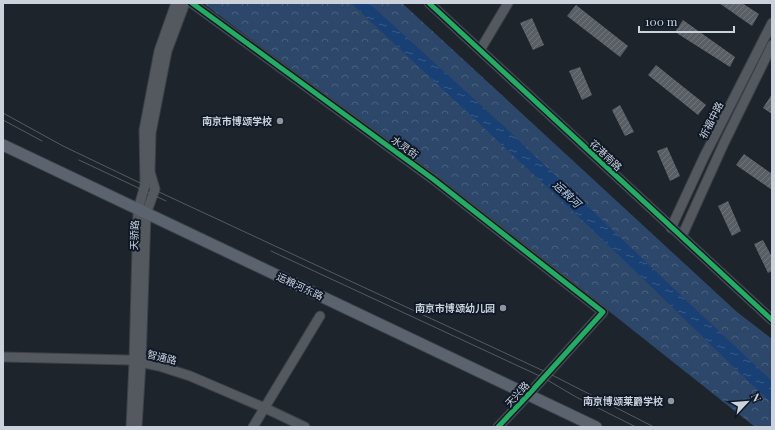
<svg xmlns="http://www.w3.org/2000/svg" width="775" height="430" viewBox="0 0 775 430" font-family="'Playfair Display','Noto Sans SC',serif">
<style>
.park{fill:url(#park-crowns)}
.water{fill:url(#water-ripples)}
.building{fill:url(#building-hatch)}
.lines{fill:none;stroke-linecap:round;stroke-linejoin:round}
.minor-casing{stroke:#3c4148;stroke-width:11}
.major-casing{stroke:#3c4148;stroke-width:13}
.minor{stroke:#54585f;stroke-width:9}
.major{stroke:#5b636e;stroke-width:11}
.tram{stroke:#565a61;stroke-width:1}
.cycleway-casing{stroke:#0f1928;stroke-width:8}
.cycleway{stroke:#26ab63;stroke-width:5}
.poi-dot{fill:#8e959e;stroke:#0f1928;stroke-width:1.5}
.labels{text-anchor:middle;stroke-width:4;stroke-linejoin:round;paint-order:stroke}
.street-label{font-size:10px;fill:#cbd2dc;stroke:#0f1928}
.poi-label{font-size:10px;font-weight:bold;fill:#cbd2dc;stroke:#0f1928;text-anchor:end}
.water-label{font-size:11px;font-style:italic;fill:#b5cdef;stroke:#0f1928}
</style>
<defs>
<pattern id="park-crowns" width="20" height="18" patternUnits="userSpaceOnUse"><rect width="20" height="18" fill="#2c4769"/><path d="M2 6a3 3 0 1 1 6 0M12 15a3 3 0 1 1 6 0" fill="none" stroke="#49617e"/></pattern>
<pattern id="water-ripples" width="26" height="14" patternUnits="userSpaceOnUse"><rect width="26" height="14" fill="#194074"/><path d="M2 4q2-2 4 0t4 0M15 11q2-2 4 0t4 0" fill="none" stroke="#395b87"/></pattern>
<pattern id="building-hatch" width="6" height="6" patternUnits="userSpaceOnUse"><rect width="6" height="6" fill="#5a5f66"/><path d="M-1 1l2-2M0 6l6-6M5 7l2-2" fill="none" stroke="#70757b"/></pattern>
</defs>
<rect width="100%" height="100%" fill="#1e242c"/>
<polygon class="park" points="203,3 402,3 737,312 772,339 772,427 755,427 547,262"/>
<polygon class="water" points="351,3 369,3 507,129 668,283 772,381 772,403 747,380 599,236"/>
<g class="building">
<polygon points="719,3 742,3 759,14 752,26"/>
<polygon points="576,5 628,46 620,57 567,16"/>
<polygon points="532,18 544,45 533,50 520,23"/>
<polygon points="683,20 735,57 730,67 675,32"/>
<polygon points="656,65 706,105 698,115 648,75"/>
<polygon points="580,67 592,95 582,100 569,71"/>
<polygon points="772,94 772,114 763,108"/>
<polygon points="620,105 634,132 625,136 612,110"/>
<polygon points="667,147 680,176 670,181 657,151"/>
<polygon points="744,154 772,174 772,190 736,165"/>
<polygon points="728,201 741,231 732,236 718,206"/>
<polygon points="763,240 772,257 772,271 768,273 754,244"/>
</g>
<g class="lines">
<defs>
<g id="minor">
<polyline points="192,3 433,179 603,312 529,394 498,427"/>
<polyline points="429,3 772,320"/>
<polyline points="480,50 508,3"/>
<polyline points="671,228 704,157 772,23"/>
<polyline points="682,236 724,143 772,45"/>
<polyline points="3,357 129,360 159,366 190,376 265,408 305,427"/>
<polyline points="131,427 134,361 138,210 145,185 144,130 159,51 176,3"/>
<polyline points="137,427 141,363 146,214 155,189 150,172 151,133 167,51 185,3"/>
<polyline points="253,427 320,316"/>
</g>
<polyline id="major" points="3,145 596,427"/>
</defs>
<use href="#minor" class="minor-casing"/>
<use href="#major" class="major-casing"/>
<use href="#minor" class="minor"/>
<use href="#major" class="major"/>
<g class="tram">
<polyline points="3,113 63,146 159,192 548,373 654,427"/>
<polyline points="3,120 42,141"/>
<polyline points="79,160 166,201"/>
<polyline points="271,251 544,378 576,397 636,427"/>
</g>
<defs>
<g id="cycleway">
<polyline points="192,3 433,179 603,312 529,394 498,427"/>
<polyline points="429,3 772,320"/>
</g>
</defs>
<use href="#cycleway" class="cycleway-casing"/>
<use href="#cycleway" class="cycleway"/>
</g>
<g class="poi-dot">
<circle cx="280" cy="121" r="4"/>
<circle cx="503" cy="308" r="4"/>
<circle cx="671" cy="401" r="4"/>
</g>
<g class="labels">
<g class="street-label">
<text transform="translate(711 120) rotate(-63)" y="4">祈福中路</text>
<text transform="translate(405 147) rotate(36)" y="4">水灵街</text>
<text transform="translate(606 155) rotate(43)" y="4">花港南路</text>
<text transform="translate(134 235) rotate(-88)" y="4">天骄路</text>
<text transform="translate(300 286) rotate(25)" y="4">运粮河东路</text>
<text transform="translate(162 357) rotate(14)" y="4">智通路</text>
<text transform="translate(517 394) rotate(-47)" y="4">天兴路</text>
</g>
<g class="poi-label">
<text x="272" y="125">南京市博颂学校</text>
<text x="495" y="312">南京市博颂幼儿园</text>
<text x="663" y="405">南京博颂莱爵学校</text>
</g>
<g class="water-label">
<text transform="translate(567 194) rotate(43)" y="4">运粮河</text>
</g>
</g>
<rect width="775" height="430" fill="none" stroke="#cbd2dc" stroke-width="8"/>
<g transform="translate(747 402) rotate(64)" stroke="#0f1928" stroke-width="3" paint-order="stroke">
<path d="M0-3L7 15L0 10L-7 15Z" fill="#cbd2dc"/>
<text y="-6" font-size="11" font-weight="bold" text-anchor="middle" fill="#cbd2dc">N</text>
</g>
<path d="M639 26v6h95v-6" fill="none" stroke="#cbd2dc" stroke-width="2"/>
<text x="645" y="26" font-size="12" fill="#cbd2dc" stroke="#0f1928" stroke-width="3" paint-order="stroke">100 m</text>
</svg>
